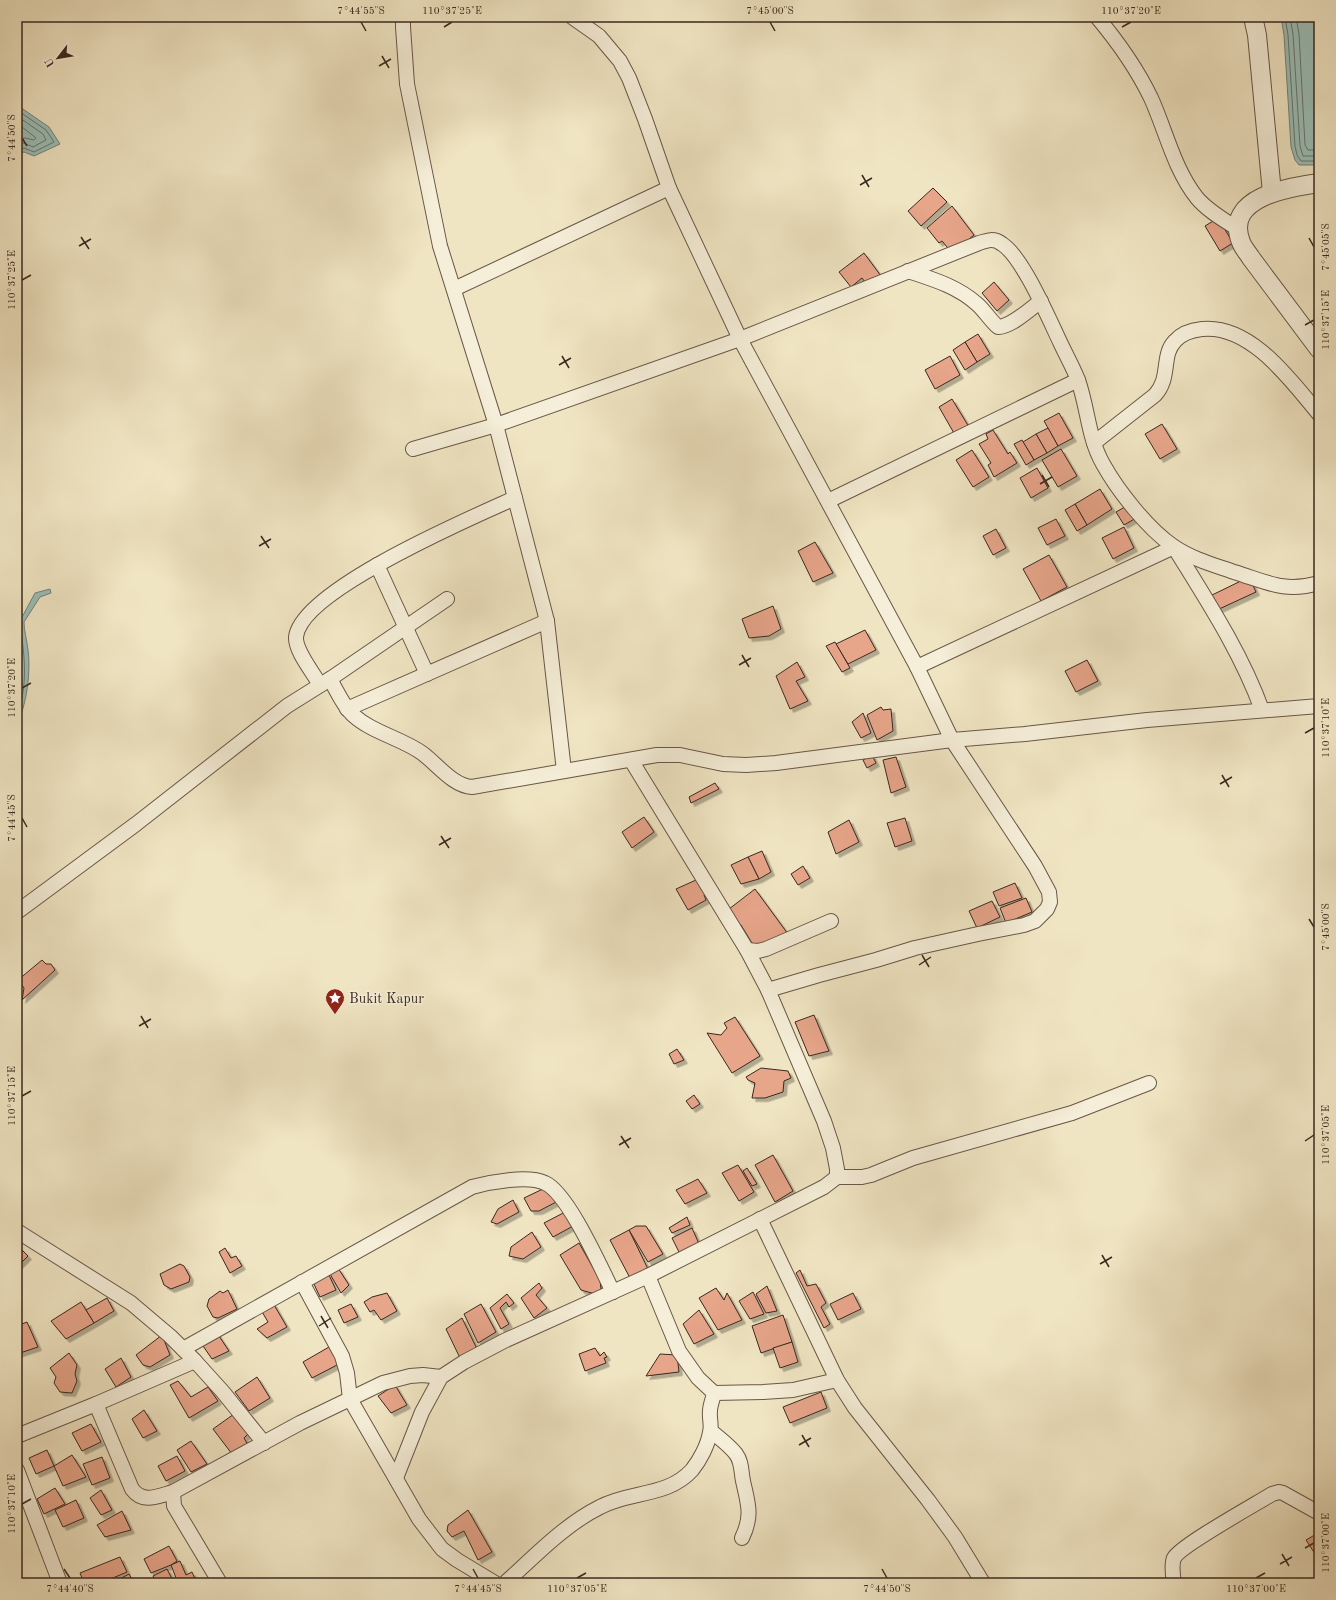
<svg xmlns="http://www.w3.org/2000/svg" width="1336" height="1600" viewBox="0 0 1336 1600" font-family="'Old Standard TT',serif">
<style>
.water{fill:#9abfb8;stroke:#74837b}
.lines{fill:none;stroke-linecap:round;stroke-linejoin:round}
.shore{stroke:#6a746c;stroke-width:1}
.building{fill:#e7a58a;stroke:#3a281f;filter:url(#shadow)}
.minor-casing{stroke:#685748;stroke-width:16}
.tertiary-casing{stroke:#685748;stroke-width:20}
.minor{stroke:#f5eed8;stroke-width:14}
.tertiary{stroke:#f5eed8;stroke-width:18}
.ticks{fill:none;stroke:#3a281f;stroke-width:1.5}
.labels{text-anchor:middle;stroke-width:3;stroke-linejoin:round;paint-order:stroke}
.poi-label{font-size:14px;fill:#3a281f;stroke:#f5eed8;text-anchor:start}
.neatline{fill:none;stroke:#3a281f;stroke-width:1.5}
.ticks-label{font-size:10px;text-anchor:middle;fill:#3a281f}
</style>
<defs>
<filter id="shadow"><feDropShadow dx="3.5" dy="3.5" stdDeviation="0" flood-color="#0004"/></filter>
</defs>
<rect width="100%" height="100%" fill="#f0e5c3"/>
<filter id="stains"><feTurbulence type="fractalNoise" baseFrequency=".005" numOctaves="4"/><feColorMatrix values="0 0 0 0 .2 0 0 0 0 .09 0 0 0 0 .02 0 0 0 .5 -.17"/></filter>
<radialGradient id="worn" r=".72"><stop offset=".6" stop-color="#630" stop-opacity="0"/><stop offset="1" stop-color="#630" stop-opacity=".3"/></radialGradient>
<g class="water">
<polygon points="1281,17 1319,17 1319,165 1299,165 1295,160 1291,147 1284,35"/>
<polygon points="17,105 49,127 60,144 34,156 24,152 17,155"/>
<path d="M50,589L51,593L40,597L24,622C24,631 27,640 28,650C31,669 27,706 17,723V611L18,620L20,621L35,593Z"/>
</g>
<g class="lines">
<g class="shore">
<polyline points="1285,17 1288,35 1295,146 1297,155 1301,161 1319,161"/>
<polyline points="1290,17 1293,34 1300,146 1303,156 1319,156"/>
<polyline points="1296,17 1299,34 1305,145 1308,150 1319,150"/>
<polyline points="17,110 46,130 54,142 34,152 24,148 17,151"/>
<polyline points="17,116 43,134 46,140 33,147 24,143 17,145"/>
<polyline points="17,123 36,138 34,140 25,138 17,139"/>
<path d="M17,625L20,627C25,654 28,688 17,715"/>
<polyline points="17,638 19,652 17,694"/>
</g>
</g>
<g class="building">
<polygon points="933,188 947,202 921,226 908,211"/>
<polygon points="952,206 974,235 952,253 942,241 939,243 927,228"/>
<polygon points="1218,218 1233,243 1220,251 1205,226"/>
<polygon points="864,253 881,276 868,286 862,278 851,287 839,272"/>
<polygon points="994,282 1009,300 997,311 982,293"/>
<polygon points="978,334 990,354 977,362 965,342"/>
<polygon points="965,342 977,362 965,370 953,350"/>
<polygon points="950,356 960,375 935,389 925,370"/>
<polygon points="952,399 969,427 955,435 939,407"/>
<polygon points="1059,413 1073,438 1058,446 1044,421"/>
<polygon points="1162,424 1177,449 1160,459 1145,434"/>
<polygon points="1048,428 1058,446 1047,453 1036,434"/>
<polygon points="993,430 1008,454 1010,452 1017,463 994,477 988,465 991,463 979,444 988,439 986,434"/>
<polygon points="1036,434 1047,453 1034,460 1023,442"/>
<polygon points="1022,440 1034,460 1026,465 1014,444"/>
<polygon points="1061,449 1077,476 1058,487 1042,460"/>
<polygon points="972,450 989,477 973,487 956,460"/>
<polygon points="1037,468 1048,488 1031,498 1020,478"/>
<polygon points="1100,489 1112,509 1087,525 1075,504"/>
<polygon points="1075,504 1087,525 1077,531 1065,510"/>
<polygon points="1130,504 1138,517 1124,525 1116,512"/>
<polygon points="1056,519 1065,536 1047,545 1038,528"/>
<polygon points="1124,527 1134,548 1113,559 1102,538"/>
<polygon points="996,529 1006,548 993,555 983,536"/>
<polygon points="815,542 833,573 813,582 798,551"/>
<polygon points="1049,555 1067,587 1041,601 1023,569"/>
<polygon points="1249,577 1256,592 1217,610 1210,596"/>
<polygon points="773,606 781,629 769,636 749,638 742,619"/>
<polygon points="865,630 876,650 848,664 836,644"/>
<polygon points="835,642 850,668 842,672 826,646"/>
<polygon points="1087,660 1098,681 1076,692 1065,671"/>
<polygon points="797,662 805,677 796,681 808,701 790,709 776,676"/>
<polygon points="881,707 883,710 891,709 893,731 877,740 867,715"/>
<polygon points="863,713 871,733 861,738 852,722"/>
<polygon points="872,755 876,763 867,768 863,760"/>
<polygon points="896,757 906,787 891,793 883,760"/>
<polygon points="715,783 719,789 691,803 689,797"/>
<polygon points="644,817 654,832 632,848 622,832"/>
<polygon points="905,818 912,841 895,847 887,823"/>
<polygon points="849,820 859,842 836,854 828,832"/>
<polygon points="762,851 771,872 759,879 748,857"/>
<polygon points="748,857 759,879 741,884 731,865"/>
<polygon points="803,866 810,878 798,885 791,874"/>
<polygon points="696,880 699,885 702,883 708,893 704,895 706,900 688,910 676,889"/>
<polygon points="1015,883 1022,898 999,906 993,892"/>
<polygon points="755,889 788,934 755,948 741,925 734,921 729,909"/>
<polygon points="1026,898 1032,912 1006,923 1000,908"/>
<polygon points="992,901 1000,917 977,928 969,911"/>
<polygon points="42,960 46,964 51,964 55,970 22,1000 24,988 18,980"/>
<polygon points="814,1015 829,1051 809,1056 795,1022"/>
<polygon points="735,1017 760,1056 732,1073 707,1033 721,1035 727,1028 724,1023"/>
<polygon points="677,1049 684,1060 674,1064 669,1054"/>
<polygon points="761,1068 788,1071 791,1078 784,1081 783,1092 765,1098 752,1098 755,1083 748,1080 746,1077"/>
<polygon points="694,1095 700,1104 692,1109 686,1101"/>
<polygon points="773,1155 793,1191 775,1202 755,1165"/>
<polygon points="738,1165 754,1192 739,1201 722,1173"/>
<polygon points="747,1168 757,1184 752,1186 743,1171"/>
<polygon points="698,1179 707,1193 685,1204 676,1190"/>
<polygon points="547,1187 560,1200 539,1211 531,1211 524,1198"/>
<polygon points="513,1200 519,1212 497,1224 491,1222 498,1209"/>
<polygon points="567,1211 575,1225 553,1237 544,1223"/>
<polygon points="687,1217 690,1225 672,1233 669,1228"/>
<polygon points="636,1226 646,1226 663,1254 648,1262 629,1230"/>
<polygon points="692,1228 700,1246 681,1256 672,1238"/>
<polygon points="629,1230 648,1269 630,1278 610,1240"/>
<polygon points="532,1232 541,1247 523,1259 509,1256 511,1247"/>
<polygon points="579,1243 600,1280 601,1289 595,1294 581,1290 560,1255"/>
<polygon points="17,1245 28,1256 18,1266 17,1265"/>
<polygon points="225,1248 231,1258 236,1256 242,1266 230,1273 219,1252"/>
<polygon points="180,1264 184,1266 190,1277 189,1282 171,1289 164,1285 160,1274"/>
<polygon points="338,1268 349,1285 341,1293 330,1274"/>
<polygon points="800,1270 807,1286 816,1284 826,1303 821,1307 830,1324 824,1328 796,1273"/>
<polygon points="328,1273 336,1290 320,1297 313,1282"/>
<polygon points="539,1283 542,1288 536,1295 547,1308 534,1318 521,1298"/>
<polygon points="767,1286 777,1311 766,1313 756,1294"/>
<polygon points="716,1288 724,1300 727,1293 742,1320 718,1330 699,1298"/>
<polygon points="228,1290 237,1309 218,1318 213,1317 207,1306 209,1299 220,1291 223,1293"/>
<polygon points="753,1292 764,1314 750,1319 739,1301"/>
<polygon points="387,1293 397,1311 381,1320 374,1310 370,1312 364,1302 372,1297"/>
<polygon points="853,1293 861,1309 838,1320 830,1304"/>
<polygon points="507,1294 514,1303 509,1307 506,1302 500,1308 509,1324 501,1329 490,1308"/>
<polygon points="107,1298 114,1311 94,1323 86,1310"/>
<polygon points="81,1302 94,1323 66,1339 51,1321"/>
<polygon points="273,1303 287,1327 267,1338 257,1329 268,1322 261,1310"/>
<polygon points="351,1304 358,1317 344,1323 338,1310"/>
<polygon points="481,1304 496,1332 478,1343 464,1314"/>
<polygon points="699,1310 714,1334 694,1344 683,1324"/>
<polygon points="783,1315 792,1342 761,1353 752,1326"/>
<polygon points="462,1318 478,1351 460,1358 446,1329"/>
<polygon points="27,1322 38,1347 17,1354 17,1326"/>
<polygon points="217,1333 229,1351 212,1359 201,1343"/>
<polygon points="162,1335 170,1355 150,1367 143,1365 136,1355"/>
<polygon points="792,1342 798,1362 780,1368 773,1348"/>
<polygon points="329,1347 339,1364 312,1378 303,1362"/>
<polygon points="595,1348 600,1356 604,1352 607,1357 604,1358 606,1363 585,1371 579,1354"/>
<polygon points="69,1353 77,1365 75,1374 77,1381 72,1393 60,1392 54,1383 56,1377 50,1368"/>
<polygon points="660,1354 677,1355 679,1372 646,1376"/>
<polygon points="121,1358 131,1377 116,1387 105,1369"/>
<polygon points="257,1377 270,1398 249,1411 235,1392"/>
<polygon points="178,1381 191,1397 208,1387 218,1401 189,1418 170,1385"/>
<polygon points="395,1385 407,1405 391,1413 378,1396"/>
<polygon points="821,1392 827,1408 790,1423 783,1407"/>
<polygon points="144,1410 157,1431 143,1438 132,1419"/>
<polygon points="234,1414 249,1433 244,1438 248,1445 232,1454 213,1429"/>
<polygon points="91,1424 101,1442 82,1451 72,1433"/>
<polygon points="191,1441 207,1464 191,1472 177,1450"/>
<polygon points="47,1450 54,1466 36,1474 29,1458"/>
<polygon points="72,1455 86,1477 63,1486 54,1466"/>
<polygon points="177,1456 185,1471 166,1481 158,1466"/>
<polygon points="102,1457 110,1478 92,1485 83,1464"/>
<polygon points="55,1488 65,1504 44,1514 37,1499"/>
<polygon points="101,1490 112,1510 101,1515 90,1498"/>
<polygon points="76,1500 84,1518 63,1527 55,1510"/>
<polygon points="468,1510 492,1552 478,1560 464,1531 452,1537 447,1531 448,1525"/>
<polygon points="122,1511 131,1530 105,1537 97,1525"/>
<polygon points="1318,1533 1319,1535 1319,1560 1306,1540"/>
<polygon points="169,1546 177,1561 171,1565 151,1573 144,1559"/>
<polygon points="120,1557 127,1572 101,1583 84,1583 80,1573"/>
<polygon points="180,1561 186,1575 192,1572 196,1581 191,1583 178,1583 171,1565"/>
<polygon points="167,1569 174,1583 156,1583 153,1576"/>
<polygon points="129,1574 134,1583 112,1583"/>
</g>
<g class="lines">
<defs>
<g id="minor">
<polyline points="403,17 403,27 407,84 440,246 496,425 547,621 564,771"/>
<polyline points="572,17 599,36 620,61 629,78 645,119 669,188 740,339 917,667 952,740 1035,866 1049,892 1050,902 1047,909 1035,921 1024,925 978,934 915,948 876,960 819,975 768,990"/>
<path d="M1097,17C1118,42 1137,69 1151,98C1166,131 1174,169 1197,198C1208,211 1224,220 1238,229"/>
<path d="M908,271C932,279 957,286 977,304C985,311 990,320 998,327C1011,327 1030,309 1041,301"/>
<polyline points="454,289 669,188"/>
<path d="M1094,443L1155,395C1171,378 1161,355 1175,341C1182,333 1192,330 1202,329C1251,324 1291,381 1319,414"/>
<path d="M413,449L496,425L740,339L979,243C988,240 994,238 1002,244C1022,256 1049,319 1060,342C1066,355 1073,367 1078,380C1088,408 1088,438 1103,464C1118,491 1148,529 1173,546C1192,559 1214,565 1234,572C1267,582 1284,593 1319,583"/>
<polyline points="828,501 1078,380"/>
<polyline points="377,565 427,674"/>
<path d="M917,667L1174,547C1206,599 1241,652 1262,710"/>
<path d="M330,679C337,691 343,706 353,715C373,733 401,738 422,753C437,764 453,786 472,787L657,755H680L723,764L746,765L776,763L952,740L1025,734L1147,720L1319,706"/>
<path d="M320,685C313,672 295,651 296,637C301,590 473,517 515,498"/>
<polyline points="347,709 547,621"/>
<polyline points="17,912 136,824 287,706 330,679 447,599"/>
<polyline points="747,950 758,951 766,949 831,921"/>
<polyline points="837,1177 862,1177 871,1175 913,1158 1072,1113 1149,1083"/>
<polyline points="760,1219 837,1380 855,1408 928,1500 955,1537 983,1583"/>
<polyline points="17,1231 131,1303 170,1336 195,1361 223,1392 264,1443"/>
<polyline points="648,1276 679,1351 698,1378 714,1393 763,1392 793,1390 837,1380"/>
<polyline points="302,1282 342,1356 347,1373 350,1399 419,1519 442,1549 457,1560 495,1583"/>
<path d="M183,1349L472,1187C490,1182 528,1175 545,1183C568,1193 601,1268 613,1292"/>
<path d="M96,1404L132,1489C143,1504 158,1496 173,1492L300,1423L383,1383L410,1376L423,1375L441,1377"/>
<path d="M711,1431C719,1438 729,1445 736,1454C742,1462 741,1471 743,1481C748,1504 753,1515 742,1538"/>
<polyline points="17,1436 96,1404 195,1361"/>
<polyline points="17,1470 60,1583"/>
<polyline points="396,1478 422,1412 441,1377 464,1362 504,1341 648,1276 824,1187 837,1177 837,1169 833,1148 824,1121 768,990 747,950 631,760"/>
<polyline points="173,1492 174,1506 220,1583"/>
<path d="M505,1583C535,1556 564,1525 600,1507C629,1491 668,1497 692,1470C700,1460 708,1445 710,1432C712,1425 709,1418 710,1411C710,1405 713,1399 714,1393"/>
<path d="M1174,1583C1173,1576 1171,1565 1174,1558C1180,1546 1256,1504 1272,1494L1279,1492L1283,1493L1319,1513"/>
</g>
<g id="tertiary">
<polyline points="1253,17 1257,35 1272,193"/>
<path d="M1319,183C1290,187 1223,197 1241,242C1243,248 1248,253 1251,258L1319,349"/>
</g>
</defs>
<use href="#minor" class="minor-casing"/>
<use href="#tertiary" class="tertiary-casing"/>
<use href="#minor" class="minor"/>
<use href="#tertiary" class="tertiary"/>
</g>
<path class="ticks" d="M361,22L366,31M770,22L775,31M444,27L452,22M1122,27L1131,22M382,56L389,68M379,66L391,59M22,138L27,146M862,175L869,187M860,185L872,178M81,237L89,249M1309,238L1314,247M79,246L91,239M22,280L31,275M1305,325L1314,320M562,356L569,368M559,365L571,358M1042,475L1049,487M1040,484L1052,477M261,536L269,548M259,546L271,539M742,655L749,667M739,665L751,658M22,688L31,683M1305,733L1314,728M1222,775L1229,787M1220,784L1232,777M22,818L27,827M441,836L449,848M439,845L451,838M1309,919L1314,927M922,955L929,967M919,965L931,957M141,1016L148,1028M139,1026L151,1019M22,1096L31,1091M621,1136L629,1148M1305,1141L1314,1135M619,1145L631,1138M1102,1255L1109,1267M1100,1264L1112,1257M321,1316L328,1328M319,1326L331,1318M802,1435L809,1447M799,1445L811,1438M22,1504L31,1499M1305,1548L1314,1543M1282,1554L1289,1566M1280,1564L1292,1557M64,1569L70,1578M473,1569L478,1578M882,1569L887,1578M577,1578L586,1573M1256,1578L1265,1573"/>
<defs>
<symbol id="sight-pin" viewBox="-11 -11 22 30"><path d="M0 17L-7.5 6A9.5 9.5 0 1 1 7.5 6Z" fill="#8f2418" stroke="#f5eed8"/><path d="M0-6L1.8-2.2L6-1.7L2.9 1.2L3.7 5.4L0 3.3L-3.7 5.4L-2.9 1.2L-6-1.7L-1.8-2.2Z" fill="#fff"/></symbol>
</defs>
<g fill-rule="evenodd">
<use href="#sight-pin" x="324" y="987" width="22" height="30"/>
</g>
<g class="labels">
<g class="poi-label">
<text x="349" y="1003">Bukit Kapur</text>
</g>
</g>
<rect width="1336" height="1600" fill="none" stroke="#f0e5c3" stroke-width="44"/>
<g transform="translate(58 58) rotate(239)" stroke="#f5eed8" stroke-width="3" paint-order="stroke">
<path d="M0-3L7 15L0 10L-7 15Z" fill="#3a281f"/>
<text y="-6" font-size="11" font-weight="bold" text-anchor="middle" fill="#3a281f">U</text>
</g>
<rect x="22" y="22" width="1292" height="1556" class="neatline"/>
<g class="ticks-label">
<text x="361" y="14">7°44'55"S</text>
<text x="452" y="14">110°37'25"E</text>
<text x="770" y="14">7°45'00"S</text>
<text x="1131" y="14">110°37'20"E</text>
<text transform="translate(11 138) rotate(-90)" y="4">7°44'50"S</text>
<text transform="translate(1325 247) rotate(-90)" y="4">7°45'05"S</text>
<text transform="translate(11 280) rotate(-90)" y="4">110°37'25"E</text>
<text transform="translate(1325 320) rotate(-90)" y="4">110°37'15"E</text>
<text transform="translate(11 688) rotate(-90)" y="4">110°37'20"E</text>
<text transform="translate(1325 728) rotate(-90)" y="4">110°37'10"E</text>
<text transform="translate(11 818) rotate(-90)" y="4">7°44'45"S</text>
<text transform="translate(1325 927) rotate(-90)" y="4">7°45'00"S</text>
<text transform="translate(11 1096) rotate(-90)" y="4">110°37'15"E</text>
<text transform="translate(1325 1135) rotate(-90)" y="4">110°37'05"E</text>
<text transform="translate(11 1504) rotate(-90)" y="4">110°37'10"E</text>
<text transform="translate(1325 1543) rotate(-90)" y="4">110°37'00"E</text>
<text x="70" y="1592">7°44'40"S</text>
<text x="478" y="1592">7°44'45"S</text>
<text x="577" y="1592">110°37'05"E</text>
<text x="887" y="1592">7°44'50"S</text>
<text x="1256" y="1592">110°37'00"E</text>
</g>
<rect width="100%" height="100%" filter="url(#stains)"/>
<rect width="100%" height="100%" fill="url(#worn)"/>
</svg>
